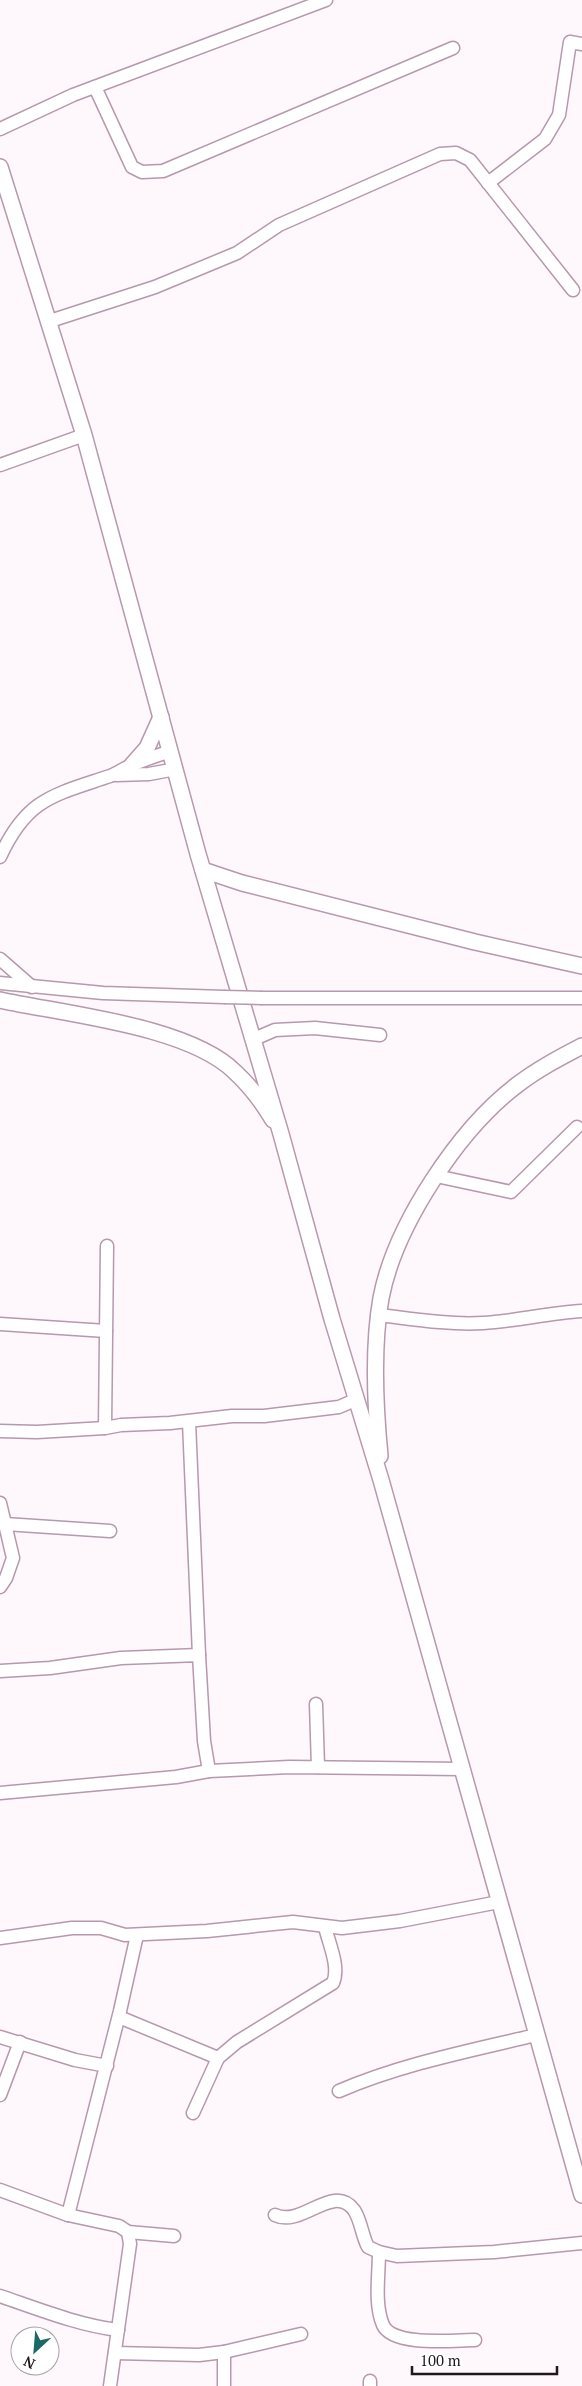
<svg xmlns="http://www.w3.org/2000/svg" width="582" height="2386" viewBox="0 0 582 2386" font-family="'PT Serif',serif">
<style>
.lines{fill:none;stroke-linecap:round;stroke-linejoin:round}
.minor-casing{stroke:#b798ad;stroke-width:15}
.major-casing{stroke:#b798ad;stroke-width:18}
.minor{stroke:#fff;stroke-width:12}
.major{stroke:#fff;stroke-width:15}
.minor-bridge-casing{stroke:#b798ad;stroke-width:15;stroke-linecap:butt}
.minor-bridge{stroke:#fff;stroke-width:12}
</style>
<rect width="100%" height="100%" fill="#fef7fc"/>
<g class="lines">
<defs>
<g id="minor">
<polyline points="95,87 132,167 142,172 163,171 453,48"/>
<polyline points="0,129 73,95 326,0"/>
<polyline points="488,183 545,139 559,115 570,42 582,44"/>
<polyline points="50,321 155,287 237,253 279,225 440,154 456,153 470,160 573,290"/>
<polyline points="0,465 84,435"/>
<polyline points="116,775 149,774 176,769"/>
<path d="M0,857C27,798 54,795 110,776C118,773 126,767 134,764C146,759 159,755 171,751"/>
<polyline points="0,959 32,987"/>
<polyline points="0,983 103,993 224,997"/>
<polyline points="262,998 582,998"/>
<polyline points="254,1039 275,1030 315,1028 380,1035"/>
<polyline points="436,1176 511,1192 577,1127"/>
<path d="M380,1315C413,1319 449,1325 483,1323C516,1321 549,1313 582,1311"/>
<polyline points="0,1324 106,1331"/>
<polyline points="189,1422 199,1655"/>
<polyline points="105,1428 107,1246"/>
<polyline points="0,1431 37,1432 105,1428 121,1425 170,1423 232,1416 264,1416 339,1407 355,1400"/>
<polyline points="0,1503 13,1558 6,1578 0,1587"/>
<polyline points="5,1524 110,1531"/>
<polyline points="0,1671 50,1668 121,1658 199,1655 204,1741 209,1771"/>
<polyline points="316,1704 318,1767"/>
<polyline points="0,1793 176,1777 209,1771 289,1767 462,1769"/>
<polyline points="0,1938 72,1928 101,1928 125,1935 207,1931 293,1922 342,1928 400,1921 499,1902"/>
<polyline points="119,2017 218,2058"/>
<polyline points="0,2037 75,2060 107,2066"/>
<path d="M339,2091C402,2064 469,2051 536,2035"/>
<polyline points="0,2095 20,2042"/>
<path d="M193,2113L218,2058L237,2042L333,1983C340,1967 329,1944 325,1927"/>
<polyline points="0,2190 68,2215 119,2226 128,2232 130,2244 110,2386"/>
<polyline points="68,2215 120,2011 137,1935"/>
<path d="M275,2215C302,2228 333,2182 354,2210C361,2220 362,2236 368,2247L379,2252L397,2256L494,2252L582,2243"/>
<polyline points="128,2232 174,2236"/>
<path d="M379,2252C379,2275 374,2304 383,2325C393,2347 454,2340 475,2340"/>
<path d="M0,2296C38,2309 78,2325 118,2330"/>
<polyline points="224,2352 224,2386"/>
<polyline points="115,2353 199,2355 224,2352 301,2334"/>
<polyline points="370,2381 370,2386"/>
</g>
<g id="major">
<polyline points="0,167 84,435 198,854 281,1134 332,1319 381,1480 582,2195"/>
<polyline points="132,765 147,748 161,717"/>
<polyline points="203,870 242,883 475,942 582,966"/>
<path d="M0,1000C64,1014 189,1026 235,1072C249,1085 263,1103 273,1120"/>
<path d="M380,1456C375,1405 372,1349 381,1298C395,1225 459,1129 517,1085C538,1069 559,1058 582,1046"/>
</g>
</defs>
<use href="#minor" class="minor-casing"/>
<use href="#major" class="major-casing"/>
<use href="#minor" class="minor"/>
<use href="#major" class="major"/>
<defs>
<polyline id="minor-bridge" points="224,997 262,998"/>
</defs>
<use href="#minor-bridge" class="minor-bridge-casing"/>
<use href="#minor-bridge" class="minor-bridge"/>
</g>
<g transform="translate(35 2351) rotate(206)"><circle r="24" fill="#ffffff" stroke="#a6a2a5"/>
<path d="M0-4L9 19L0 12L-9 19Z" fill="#1b6866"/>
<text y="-8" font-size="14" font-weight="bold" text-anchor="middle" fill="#21161e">N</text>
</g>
<path d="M412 2366v8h145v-8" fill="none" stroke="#21161e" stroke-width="2.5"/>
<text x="420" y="2366" font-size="15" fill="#21161e" stroke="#ffffff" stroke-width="4" paint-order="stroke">100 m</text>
</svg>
